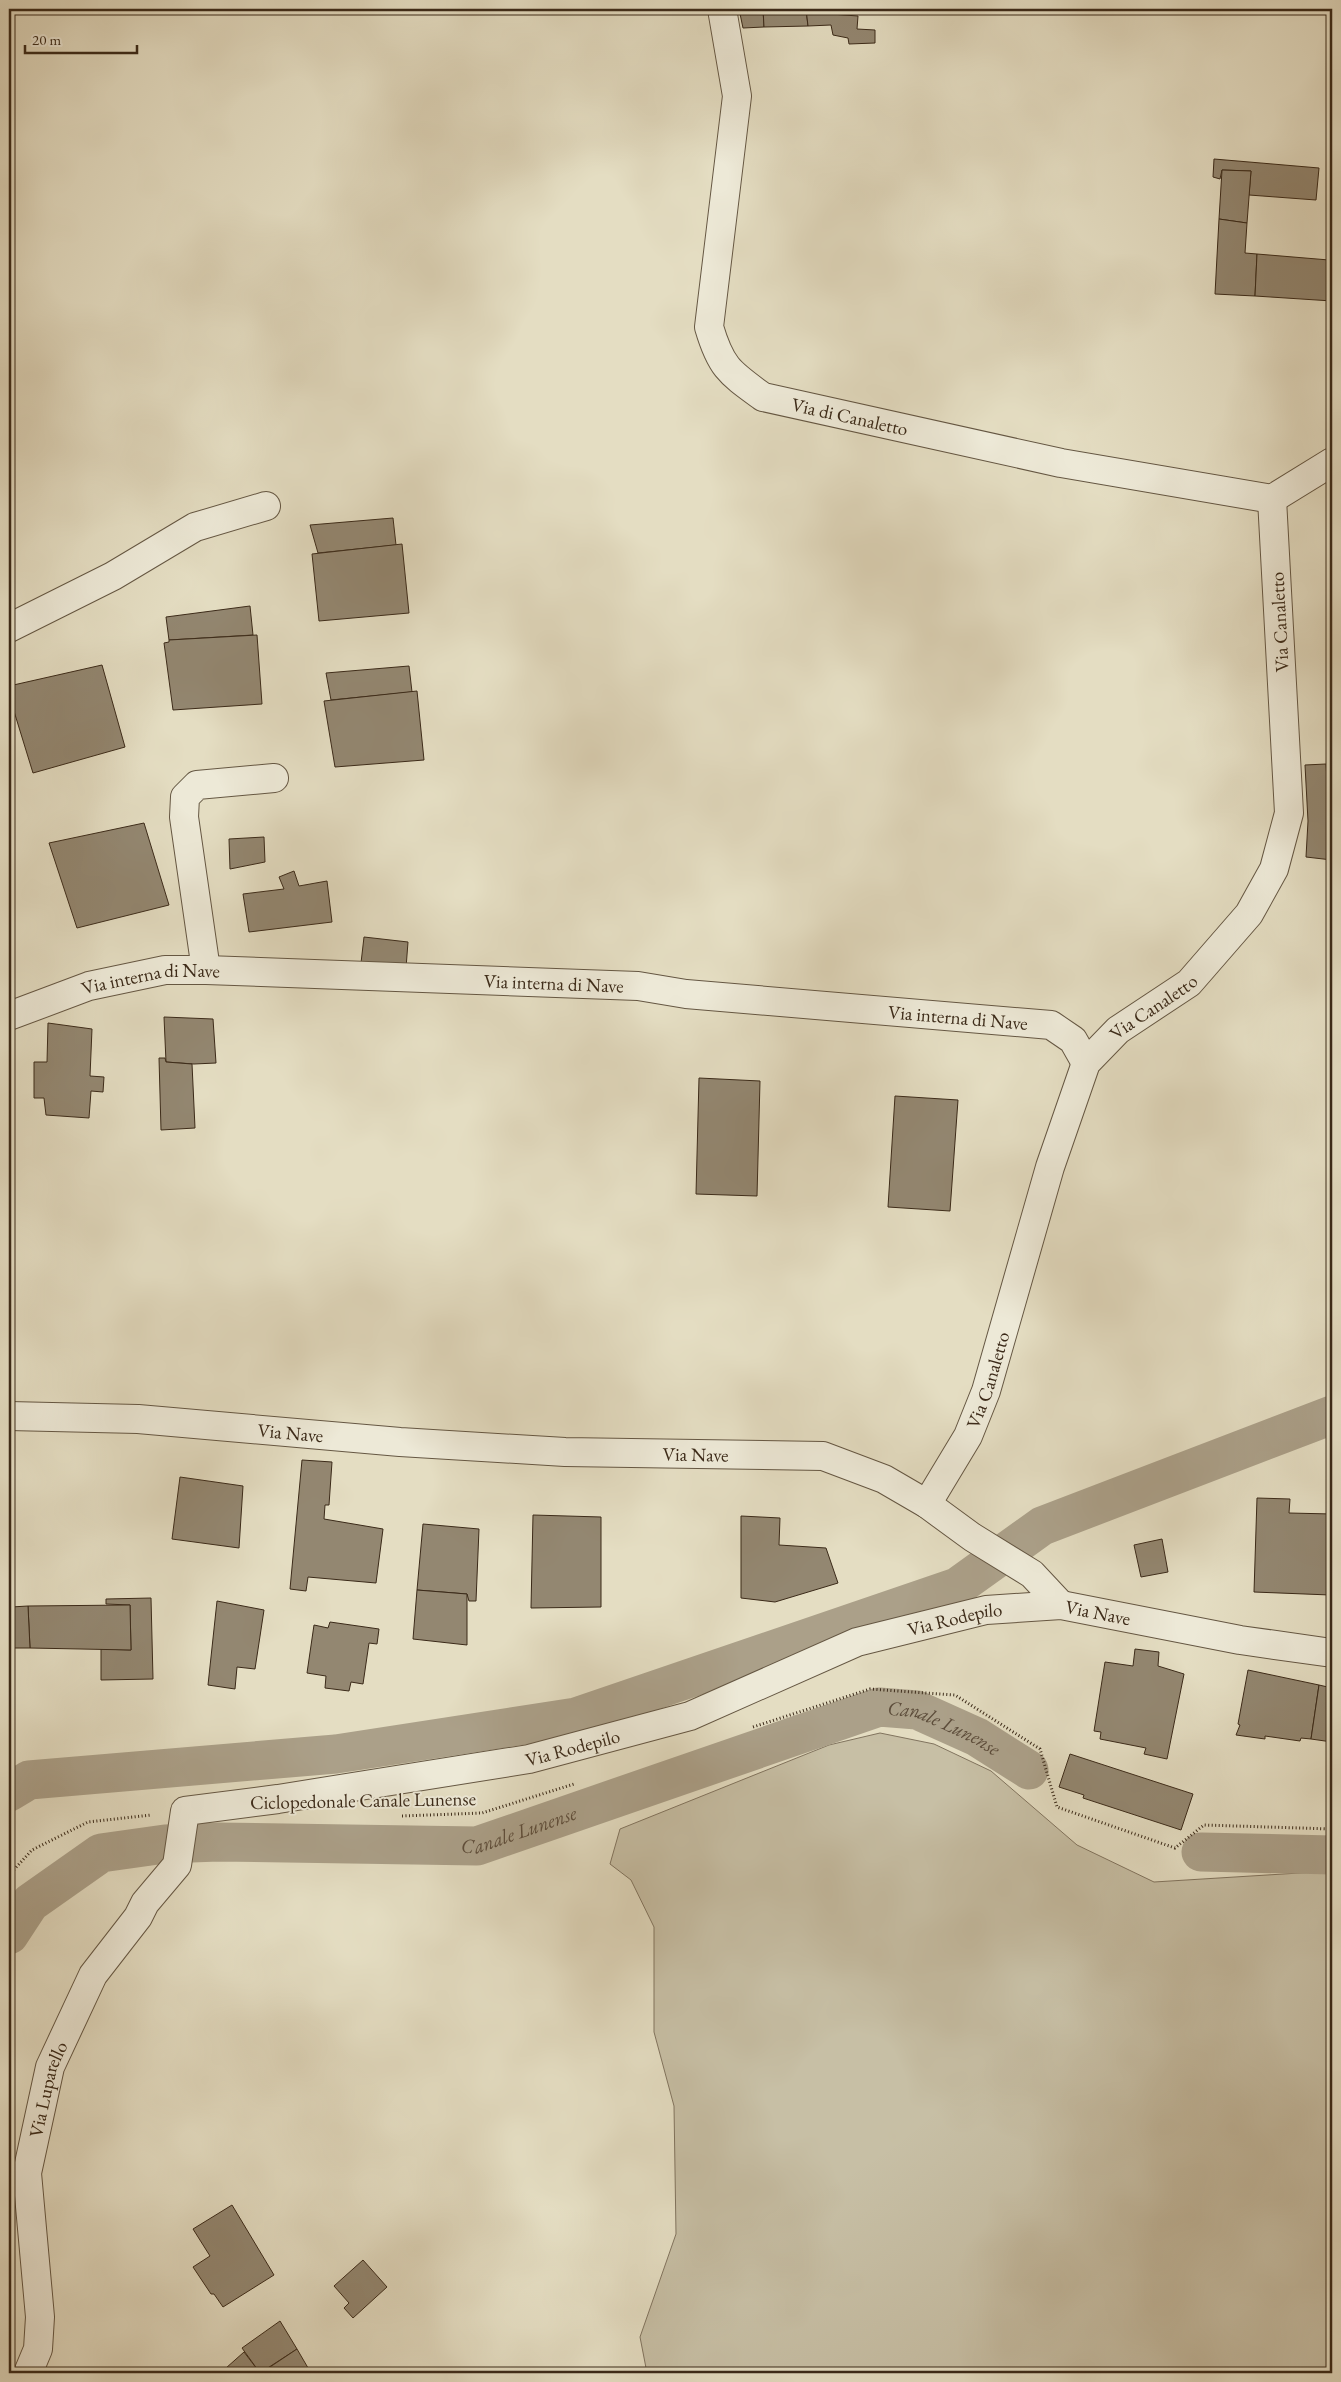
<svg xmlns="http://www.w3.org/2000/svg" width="1341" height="2382" viewBox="0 0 1341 2382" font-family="'EB Garamond',serif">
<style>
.green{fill:#c7bfa5;stroke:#81745f}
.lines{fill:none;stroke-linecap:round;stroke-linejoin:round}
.canal{stroke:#aba089;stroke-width:39}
.building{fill:#938771;stroke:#3b2a19}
.minor-casing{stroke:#655743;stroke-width:30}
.path{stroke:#3b2a19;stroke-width:3;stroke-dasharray:1 2.5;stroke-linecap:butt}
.minor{stroke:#ede9d7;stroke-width:28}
.labels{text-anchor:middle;stroke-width:4;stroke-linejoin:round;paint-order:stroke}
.street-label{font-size:19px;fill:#3b2a19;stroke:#ede9d7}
.water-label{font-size:20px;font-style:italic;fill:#5d4d3b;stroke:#ede9d7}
</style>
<rect width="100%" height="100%" fill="#e4ddc2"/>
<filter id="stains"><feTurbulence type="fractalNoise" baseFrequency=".004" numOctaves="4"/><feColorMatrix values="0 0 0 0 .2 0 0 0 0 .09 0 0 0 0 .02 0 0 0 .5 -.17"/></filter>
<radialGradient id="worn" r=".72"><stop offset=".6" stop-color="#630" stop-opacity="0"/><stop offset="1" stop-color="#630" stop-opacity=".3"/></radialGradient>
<polygon class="green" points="880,1733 934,1744 991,1771 1077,1845 1154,1882 1332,1871 1332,2373 647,2373 640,2337 676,2234 674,2106 654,2032 654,1927 631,1880 610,1864 620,1829 829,1745"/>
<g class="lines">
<g class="canal">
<polyline points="9,1792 29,1780 336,1754 576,1717 957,1587 1042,1526 1332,1415"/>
<polyline points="1201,1852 1332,1855"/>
<path id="s1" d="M9,1935L30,1903L101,1853L165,1844L218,1842L477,1846L879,1707L917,1710L977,1737L1029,1770"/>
</g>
</g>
<g class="building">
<polygon points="739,9 763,9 764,27 743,28"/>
<polygon points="763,9 806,9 808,26 764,27"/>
<polygon points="806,9 831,9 831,14 858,16 857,29 875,30 875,43 849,44 848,38 833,35 831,25 808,26"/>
<polygon points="1214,159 1319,168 1316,200 1249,195 1251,171 1222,170 1220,179 1213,177"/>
<polygon points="1222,170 1251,171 1247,223 1219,219"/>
<polygon points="1219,219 1247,223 1245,253 1257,254 1255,296 1215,294"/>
<polygon points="1330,252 1332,252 1332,301 1255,296 1257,254 1329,260"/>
<polygon points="393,518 396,545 318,553 310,525"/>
<polygon points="402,544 409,613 319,621 312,554"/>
<polygon points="250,606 253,635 169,640 166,617"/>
<polygon points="257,635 262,704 173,710 164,643 169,642 169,640"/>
<polygon points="102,665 125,747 33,773 9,695 9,686"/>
<polygon points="409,666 412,692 331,700 326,673"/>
<polygon points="417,691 424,760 335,767 324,701"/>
<polygon points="1326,764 1327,779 1332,780 1332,860 1306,857 1308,821 1305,765"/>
<polygon points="144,823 169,905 77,928 49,843"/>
<polygon points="264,837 265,862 230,869 229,839"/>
<polygon points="294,871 299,886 327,881 332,922 249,932 243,894 284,889 279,877"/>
<polygon points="364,937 408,942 406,968 361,963"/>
<polygon points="164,1017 213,1019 216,1063 194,1064 166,1062"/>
<polygon points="48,1023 92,1029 90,1076 104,1077 103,1092 91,1091 89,1118 46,1115 44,1098 34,1098 34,1062 47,1062"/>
<polygon points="159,1058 165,1058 166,1062 192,1064 195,1128 161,1130"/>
<polygon points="699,1078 760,1081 757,1196 696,1194"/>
<polygon points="895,1096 958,1100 950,1211 888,1207"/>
<polygon points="302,1460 332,1462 329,1505 325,1505 324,1519 383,1529 376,1583 308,1577 306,1591 290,1589"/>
<polygon points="180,1477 243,1486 239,1548 172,1539"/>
<polygon points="1257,1498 1290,1499 1289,1513 1332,1514 1330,1595 1254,1592"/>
<polygon points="533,1515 601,1517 601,1607 531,1608"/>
<polygon points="741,1516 780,1518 779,1545 826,1548 838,1583 775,1602 741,1598"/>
<polygon points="423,1524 479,1529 476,1601 469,1601 467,1594 417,1590"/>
<polygon points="1162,1539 1168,1572 1141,1577 1134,1545"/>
<polygon points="417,1590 467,1594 467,1645 413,1639"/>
<polygon points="151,1598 153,1679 101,1680 101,1649 131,1650 130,1605 106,1604 106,1599"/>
<polygon points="217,1601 264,1610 255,1669 237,1667 235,1689 208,1685"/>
<polygon points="130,1605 131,1650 30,1648 28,1606"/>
<polygon points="28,1606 30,1648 12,1648 11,1607"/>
<polygon points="330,1622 379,1629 377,1644 369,1643 363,1684 351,1682 349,1691 325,1688 326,1676 307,1673 314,1625 328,1628"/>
<polygon points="1135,1649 1159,1652 1158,1666 1184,1674 1167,1759 1144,1754 1146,1748 1100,1739 1101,1732 1094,1731 1105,1662 1133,1666"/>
<polygon points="1248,1670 1319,1685 1311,1739 1301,1738 1300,1741 1265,1736 1265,1739 1236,1735 1240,1725 1238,1724"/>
<polygon points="1319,1685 1332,1688 1332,1742 1311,1739"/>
<polygon points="9,1688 13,1688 10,1734 9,1734"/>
<polygon points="1070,1754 1193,1794 1181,1830 1083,1798 1084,1795 1059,1787"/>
<polygon points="232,2205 274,2275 223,2307 214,2294 211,2294 193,2267 210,2256 193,2229"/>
<polygon points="363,2260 387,2287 353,2318 344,2308 349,2303 334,2286"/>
<polygon points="280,2321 297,2349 260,2373 242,2348"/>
<polygon points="297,2349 311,2373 261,2373"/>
<polygon points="244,2352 260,2373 229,2373 226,2368"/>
</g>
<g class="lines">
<defs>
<g id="minor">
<path id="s2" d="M722,9L737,96L709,327C721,368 730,373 763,397L1061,463L1272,499L1332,462"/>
<polyline points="9,628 113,576 195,527 266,506"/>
<polyline points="206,970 184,817 185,797 197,785 274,778"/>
<path id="s3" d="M9,1016L89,986L165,970H206L638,986L686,994L1051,1025L1073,1040L1086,1063"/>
<path id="s4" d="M9,1416L138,1419L400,1442L565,1452L823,1456L884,1479L927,1504L972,1537L1032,1574L1061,1605"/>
<path id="s5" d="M927,1504L968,1436L986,1391L1050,1167L1086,1063L1118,1030L1189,983L1249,914L1274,869L1289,813L1272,499"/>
<path id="s6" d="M28,2373L38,2349L40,2317L27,2173L50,2067L93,1975L138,1917L145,1903L177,1865L185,1811L278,1799L529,1759L690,1716L857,1642L986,1610L1061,1605L1240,1640L1332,1653"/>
</g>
</defs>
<use href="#minor" class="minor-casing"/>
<g class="path">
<polyline points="753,1727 870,1689 955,1695 1040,1749 1057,1807 1175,1848 1204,1825 1332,1829"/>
<polyline points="402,1816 482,1813 574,1784"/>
<polyline points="9,1875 32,1850 88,1822 151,1815"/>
</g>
<use href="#minor" class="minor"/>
</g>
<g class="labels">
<g class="street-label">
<text dy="7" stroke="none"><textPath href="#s2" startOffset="501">Via di Canaletto</textPath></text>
<text transform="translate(1279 622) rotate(-93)" y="7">Via Canaletto</text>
<text dy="7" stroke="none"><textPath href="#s3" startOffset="148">Via interna di Nave</textPath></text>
<text dy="7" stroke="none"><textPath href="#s3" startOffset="552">Via interna di Nave</textPath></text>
<text dy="7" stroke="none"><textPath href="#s5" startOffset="559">Via Canaletto</textPath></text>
<text dy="7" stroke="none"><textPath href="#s3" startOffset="958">Via interna di Nave</textPath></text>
<text dy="7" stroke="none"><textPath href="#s5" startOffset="139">Via Canaletto</textPath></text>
<text dy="7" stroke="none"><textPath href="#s4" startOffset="282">Via Nave</textPath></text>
<text dy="7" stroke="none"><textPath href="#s4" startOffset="688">Via Nave</textPath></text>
<text dy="7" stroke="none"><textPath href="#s6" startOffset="1549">Via Nave</textPath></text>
<text dy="7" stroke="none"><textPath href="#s6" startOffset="1404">Via Rodepilo</textPath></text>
<text dy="7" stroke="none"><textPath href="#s6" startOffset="999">Via Rodepilo</textPath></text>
<text transform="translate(363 1800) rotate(-1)" y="7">Ciclopedonale Canale Lunense</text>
<text dy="7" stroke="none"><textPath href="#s6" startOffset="289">Via Luparello</textPath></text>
</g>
<g class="water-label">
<text dy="7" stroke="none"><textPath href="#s1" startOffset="996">Canale Lunense</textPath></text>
<text dy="7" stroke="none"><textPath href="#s1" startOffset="546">Canale Lunense</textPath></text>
</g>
</g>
<rect width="1341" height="2382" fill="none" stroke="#e4ddc2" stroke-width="30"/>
<rect x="10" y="10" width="1321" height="2362" fill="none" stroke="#3b2a19" stroke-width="2.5"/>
<rect x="15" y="15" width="1311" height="2352" fill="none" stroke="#3b2a19"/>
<path d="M25 45v8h112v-8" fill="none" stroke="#3b2a19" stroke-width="2.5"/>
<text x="32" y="45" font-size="15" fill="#3b2a19" stroke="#ede9d7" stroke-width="4" paint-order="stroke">20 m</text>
<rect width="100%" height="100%" filter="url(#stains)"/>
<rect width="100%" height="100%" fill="url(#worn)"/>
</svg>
